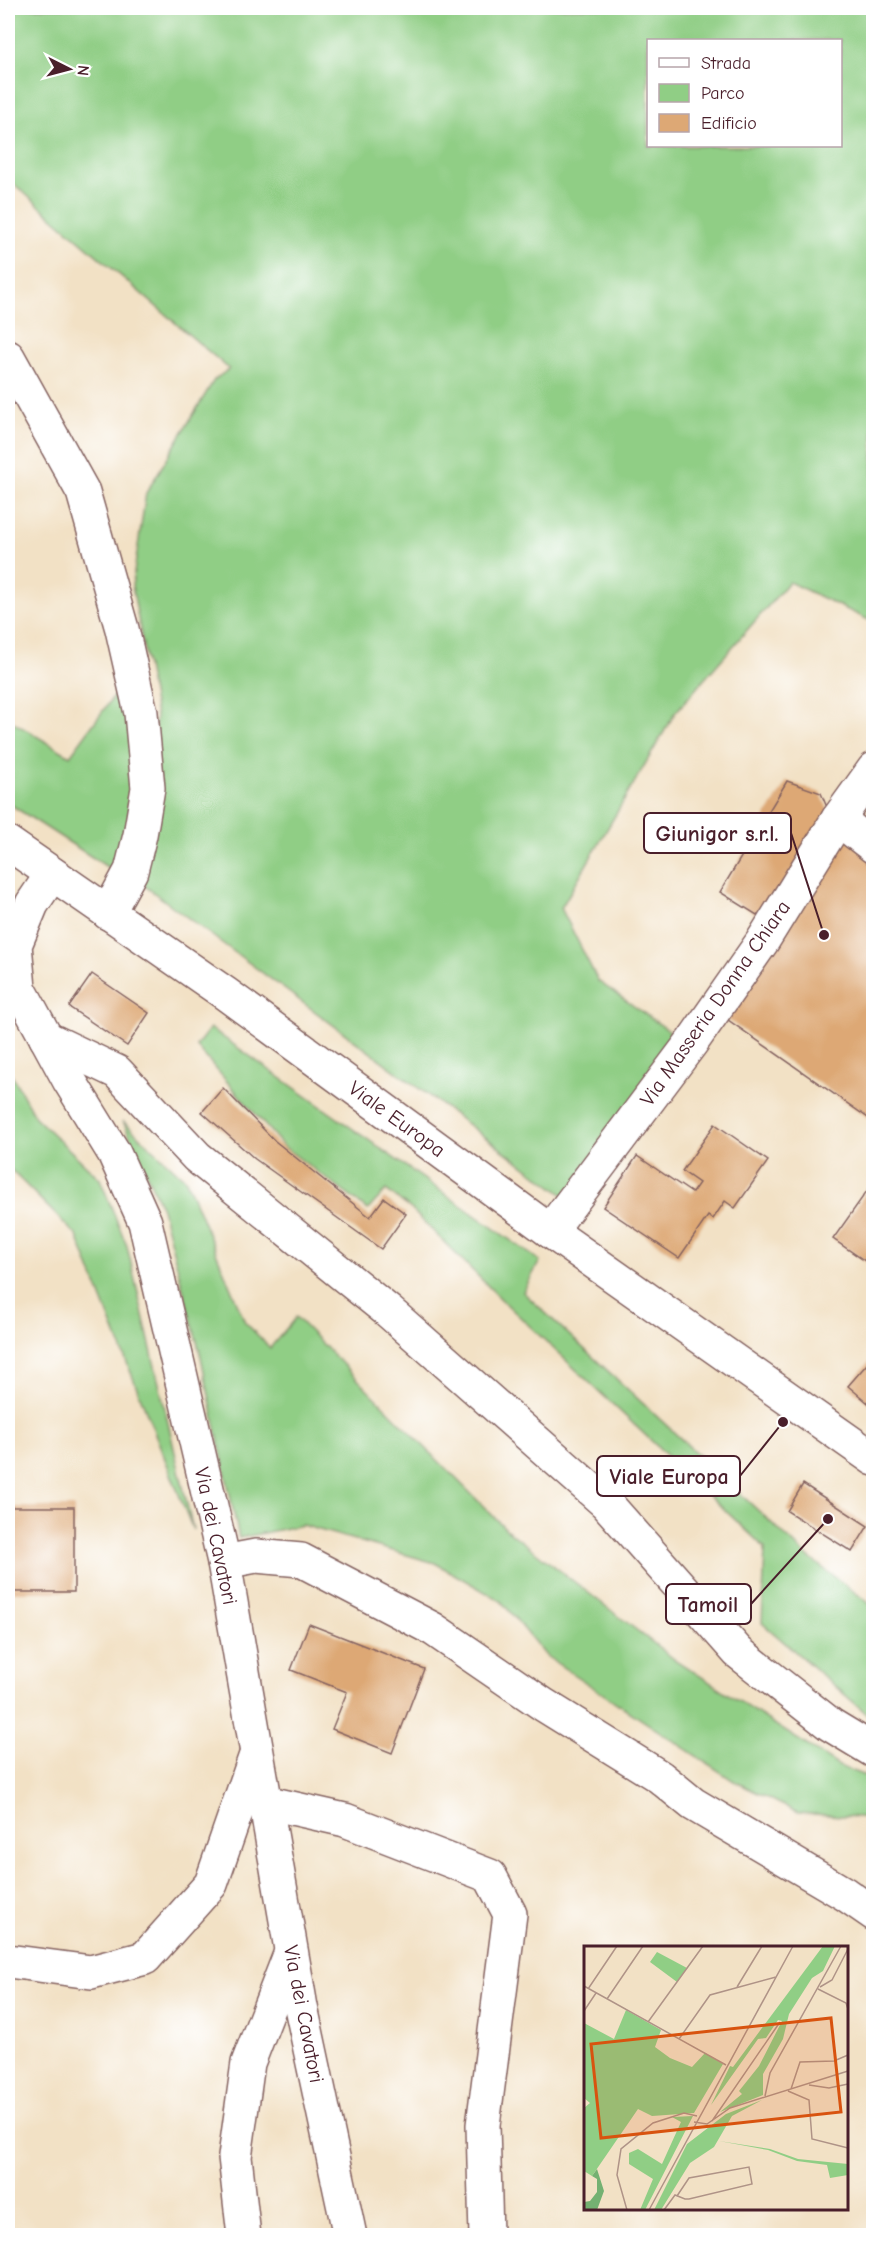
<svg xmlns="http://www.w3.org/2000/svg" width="881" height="2243" viewBox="0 0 881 2243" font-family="'Comic Neue',sans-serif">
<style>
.green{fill:#90ce85;stroke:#6d7658;stroke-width:1.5;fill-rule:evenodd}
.building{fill:#dda875}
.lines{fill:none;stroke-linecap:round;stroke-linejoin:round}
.minor-casing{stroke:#856361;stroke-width:36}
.minor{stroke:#fff;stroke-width:33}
.labels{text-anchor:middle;stroke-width:6;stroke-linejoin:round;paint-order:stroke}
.street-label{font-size:21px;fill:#4a1f2b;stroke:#fff}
.inset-road{fill:none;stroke:#af9387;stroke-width:1.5}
.view{fill:#d8530f;fill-opacity:0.15;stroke:#d8530f;stroke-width:3}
.inset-edge{fill:none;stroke:#4a1f2b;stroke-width:3}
.leader{fill:none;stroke:#4a1f2b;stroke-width:2}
.callout-dot{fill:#4a1f2b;stroke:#fff;stroke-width:2}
.callout{fill:#fff;stroke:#4a1f2b;stroke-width:2}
.callout-label{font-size:22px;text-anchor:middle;font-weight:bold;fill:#4a1f2b}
</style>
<rect width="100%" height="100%" fill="#fff"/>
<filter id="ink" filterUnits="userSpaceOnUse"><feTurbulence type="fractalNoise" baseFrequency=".0167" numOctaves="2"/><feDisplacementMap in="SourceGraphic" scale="12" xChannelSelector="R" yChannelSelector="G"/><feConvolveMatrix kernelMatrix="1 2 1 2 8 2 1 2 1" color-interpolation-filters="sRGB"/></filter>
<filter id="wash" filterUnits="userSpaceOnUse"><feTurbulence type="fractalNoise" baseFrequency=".008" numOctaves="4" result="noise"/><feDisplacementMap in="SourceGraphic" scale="24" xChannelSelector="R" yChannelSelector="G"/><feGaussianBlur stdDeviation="1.35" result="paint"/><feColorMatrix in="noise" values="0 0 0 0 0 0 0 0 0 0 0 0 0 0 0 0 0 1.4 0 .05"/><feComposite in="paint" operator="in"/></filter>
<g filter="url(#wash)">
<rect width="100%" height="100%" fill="#f2e1c5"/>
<g class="green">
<path d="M8,8H873V622L789,582L675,713L561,908L598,981L682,1040L565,1196L142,884L156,715L132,586L146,493L214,380L229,369L8,179ZM648,40H840V146H648Z"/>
<polygon points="126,679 132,757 130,821 115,872 8,803 8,719 70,756"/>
<polygon points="210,1028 540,1261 523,1292 807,1556 873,1606 873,1719 762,1623 765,1548 502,1300 411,1209 386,1190 368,1210 283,1146 196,1046"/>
<polygon points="8,1068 35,1117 100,1179 127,1246 193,1530 77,1236 8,1167"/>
<polygon points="123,1121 186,1180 245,1322 270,1348 296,1317 506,1529 674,1659 839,1766 873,1779 873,1818 798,1813 734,1781 546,1656 501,1601 435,1563 302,1525 239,1538 201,1357 162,1209"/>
</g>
<g id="blocks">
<g class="building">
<polygon points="787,781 821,793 831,817 765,920 720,892"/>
<polygon points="840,835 874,855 874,1122 721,1015"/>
<polygon points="92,974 149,1013 127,1046 69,1007"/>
<polygon points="223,1088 275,1141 370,1217 384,1198 406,1214 381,1249 255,1159 202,1112"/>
<polygon points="715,1124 768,1161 735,1208 725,1201 713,1219 708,1216 679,1258 603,1207 637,1156 692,1193 699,1183 682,1171"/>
<polygon points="874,1181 874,1267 833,1239"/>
<polygon points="874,1356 874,1408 848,1386"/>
<polygon points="803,1484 868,1526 852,1552 787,1511"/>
<rect x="8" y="1507" width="66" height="85"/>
<polygon points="309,1624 424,1669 392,1753 332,1729 347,1692 291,1670"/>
</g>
</g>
</g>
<g filter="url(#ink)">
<use href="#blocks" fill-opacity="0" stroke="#856361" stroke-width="1.5"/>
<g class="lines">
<defs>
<g id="minor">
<polyline points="8,357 83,492 122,629 141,713 148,788 140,835 131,871 108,913"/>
<polyline points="838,819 874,847"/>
<polyline points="8,843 226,994 550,1231 874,1459"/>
<polyline points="52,874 32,904 15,945 19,988 69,1080 114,1153 145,1222 224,1562 301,2007 350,2236"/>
<polyline points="46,1038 117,1072 197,1157 388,1311 606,1503 738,1652 831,1725 874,1751"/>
<polyline points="550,1231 692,1042 762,942 838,819 874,769"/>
<polyline points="224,1562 256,1556 301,1560 433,1629 544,1705 660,1777 693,1804 845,1894 874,1914"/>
<polyline points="265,1802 345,1820 490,1876 510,1914 483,2125 486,2236"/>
<polyline points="8,1961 91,1972 145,1958 211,1884 256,1755"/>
<polyline points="244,2236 235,2157 248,2063 291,1952"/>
</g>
</defs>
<use href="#minor" class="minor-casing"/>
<use href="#minor" class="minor"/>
</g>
</g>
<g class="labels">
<g class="street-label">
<text transform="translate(715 1003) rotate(-55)" y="7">Via Masseria Donna Chiara</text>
<text transform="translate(397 1119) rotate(36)" y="7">Viale Europa</text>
<text transform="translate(216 1536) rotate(78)" y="7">Via dei Cavatori</text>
<text transform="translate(304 2014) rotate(79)" y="7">Via dei Cavatori</text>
</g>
</g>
<g transform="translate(584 1946)">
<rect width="264" height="264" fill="#f2e1c5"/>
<path d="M239,0H251L239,25L228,32L205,68L199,93L179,128V149L136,166L158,148L155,145L175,120L198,75L194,74L182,92L174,93L127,159L146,120L149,121ZM73,6L103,22L93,36L66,16ZM42,64L77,84L71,101L86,112L108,121L121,107L139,118L110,167L68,170L54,163L8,230L0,225V162L6,157L0,152V77L30,93ZM178,154L148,170L130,201L106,217L77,264H70L103,198L142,168ZM109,170L61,264H56L69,233L45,218V207L54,203L78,218L97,176L88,171ZM135,195L186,203L214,213L264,218V229L246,232L243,219L213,215L184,204Z" fill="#90ce85"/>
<path d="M13,223L20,245L13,264H0V256L6,255L13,246V233L8,230Z" fill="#74b172"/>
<path class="inset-road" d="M0,40L142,119M153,41L178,0M236,41L248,34L264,3M4,43L33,0M234,43L262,57L264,63M23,53L59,0M0,65L12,47M64,76L119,0M95,93L126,49L192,31M225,139L245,142L264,138M207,143L216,116L250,115L264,109M204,145L225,154L228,193L264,202M181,150L186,127L257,0M128,175L196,76M110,176L123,178L146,162L264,125M43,264L33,229L37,203L69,177L100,167L113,170M65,264L209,0M80,264L91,249L101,253H105L168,238L165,221L105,232L93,250"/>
<path class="view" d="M247,72L257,166L17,192L7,98Z"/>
<rect width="264" height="264" class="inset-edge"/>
</g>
<path class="leader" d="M824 935L791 833M783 1422L740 1476M828 1519L751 1604"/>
<g class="callout-dot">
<circle cx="824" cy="935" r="6"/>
<circle cx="783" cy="1422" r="6"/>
<circle cx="828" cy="1519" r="6"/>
</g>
<g class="callout">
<rect x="644" y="813" width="147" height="40" rx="6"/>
<rect x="597" y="1456" width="143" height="40" rx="6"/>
<rect x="666" y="1584" width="85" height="40" rx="6"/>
</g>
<g class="callout-label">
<text x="717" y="841">Giunigor s.r.l.</text>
<text x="669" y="1484">Viale Europa</text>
<text x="708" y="1612">Tamoil</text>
</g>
<rect width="881" height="2243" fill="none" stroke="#fff" stroke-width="30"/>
<rect x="647" y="39" width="195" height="108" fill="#ffffff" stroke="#b7a5aa" stroke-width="1.5"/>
<rect x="659" y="58" width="30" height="9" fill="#ffffff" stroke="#b7a5aa" stroke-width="1.5"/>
<text x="701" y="69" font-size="18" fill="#4a1f2b">Strada</text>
<rect x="659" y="84" width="30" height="18" fill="#90ce85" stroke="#b7a5aa" stroke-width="1.5"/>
<text x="701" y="99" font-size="18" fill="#4a1f2b">Parco</text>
<rect x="659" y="114" width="30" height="18" fill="#dda875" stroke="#b7a5aa" stroke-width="1.5"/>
<text x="701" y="129" font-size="18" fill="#4a1f2b">Edificio</text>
<g transform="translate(69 69) rotate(96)" stroke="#ffffff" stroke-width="4.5" paint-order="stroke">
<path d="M0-4.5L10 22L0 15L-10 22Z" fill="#4a1f2b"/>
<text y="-9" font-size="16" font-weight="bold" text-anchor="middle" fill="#4a1f2b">N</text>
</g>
</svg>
